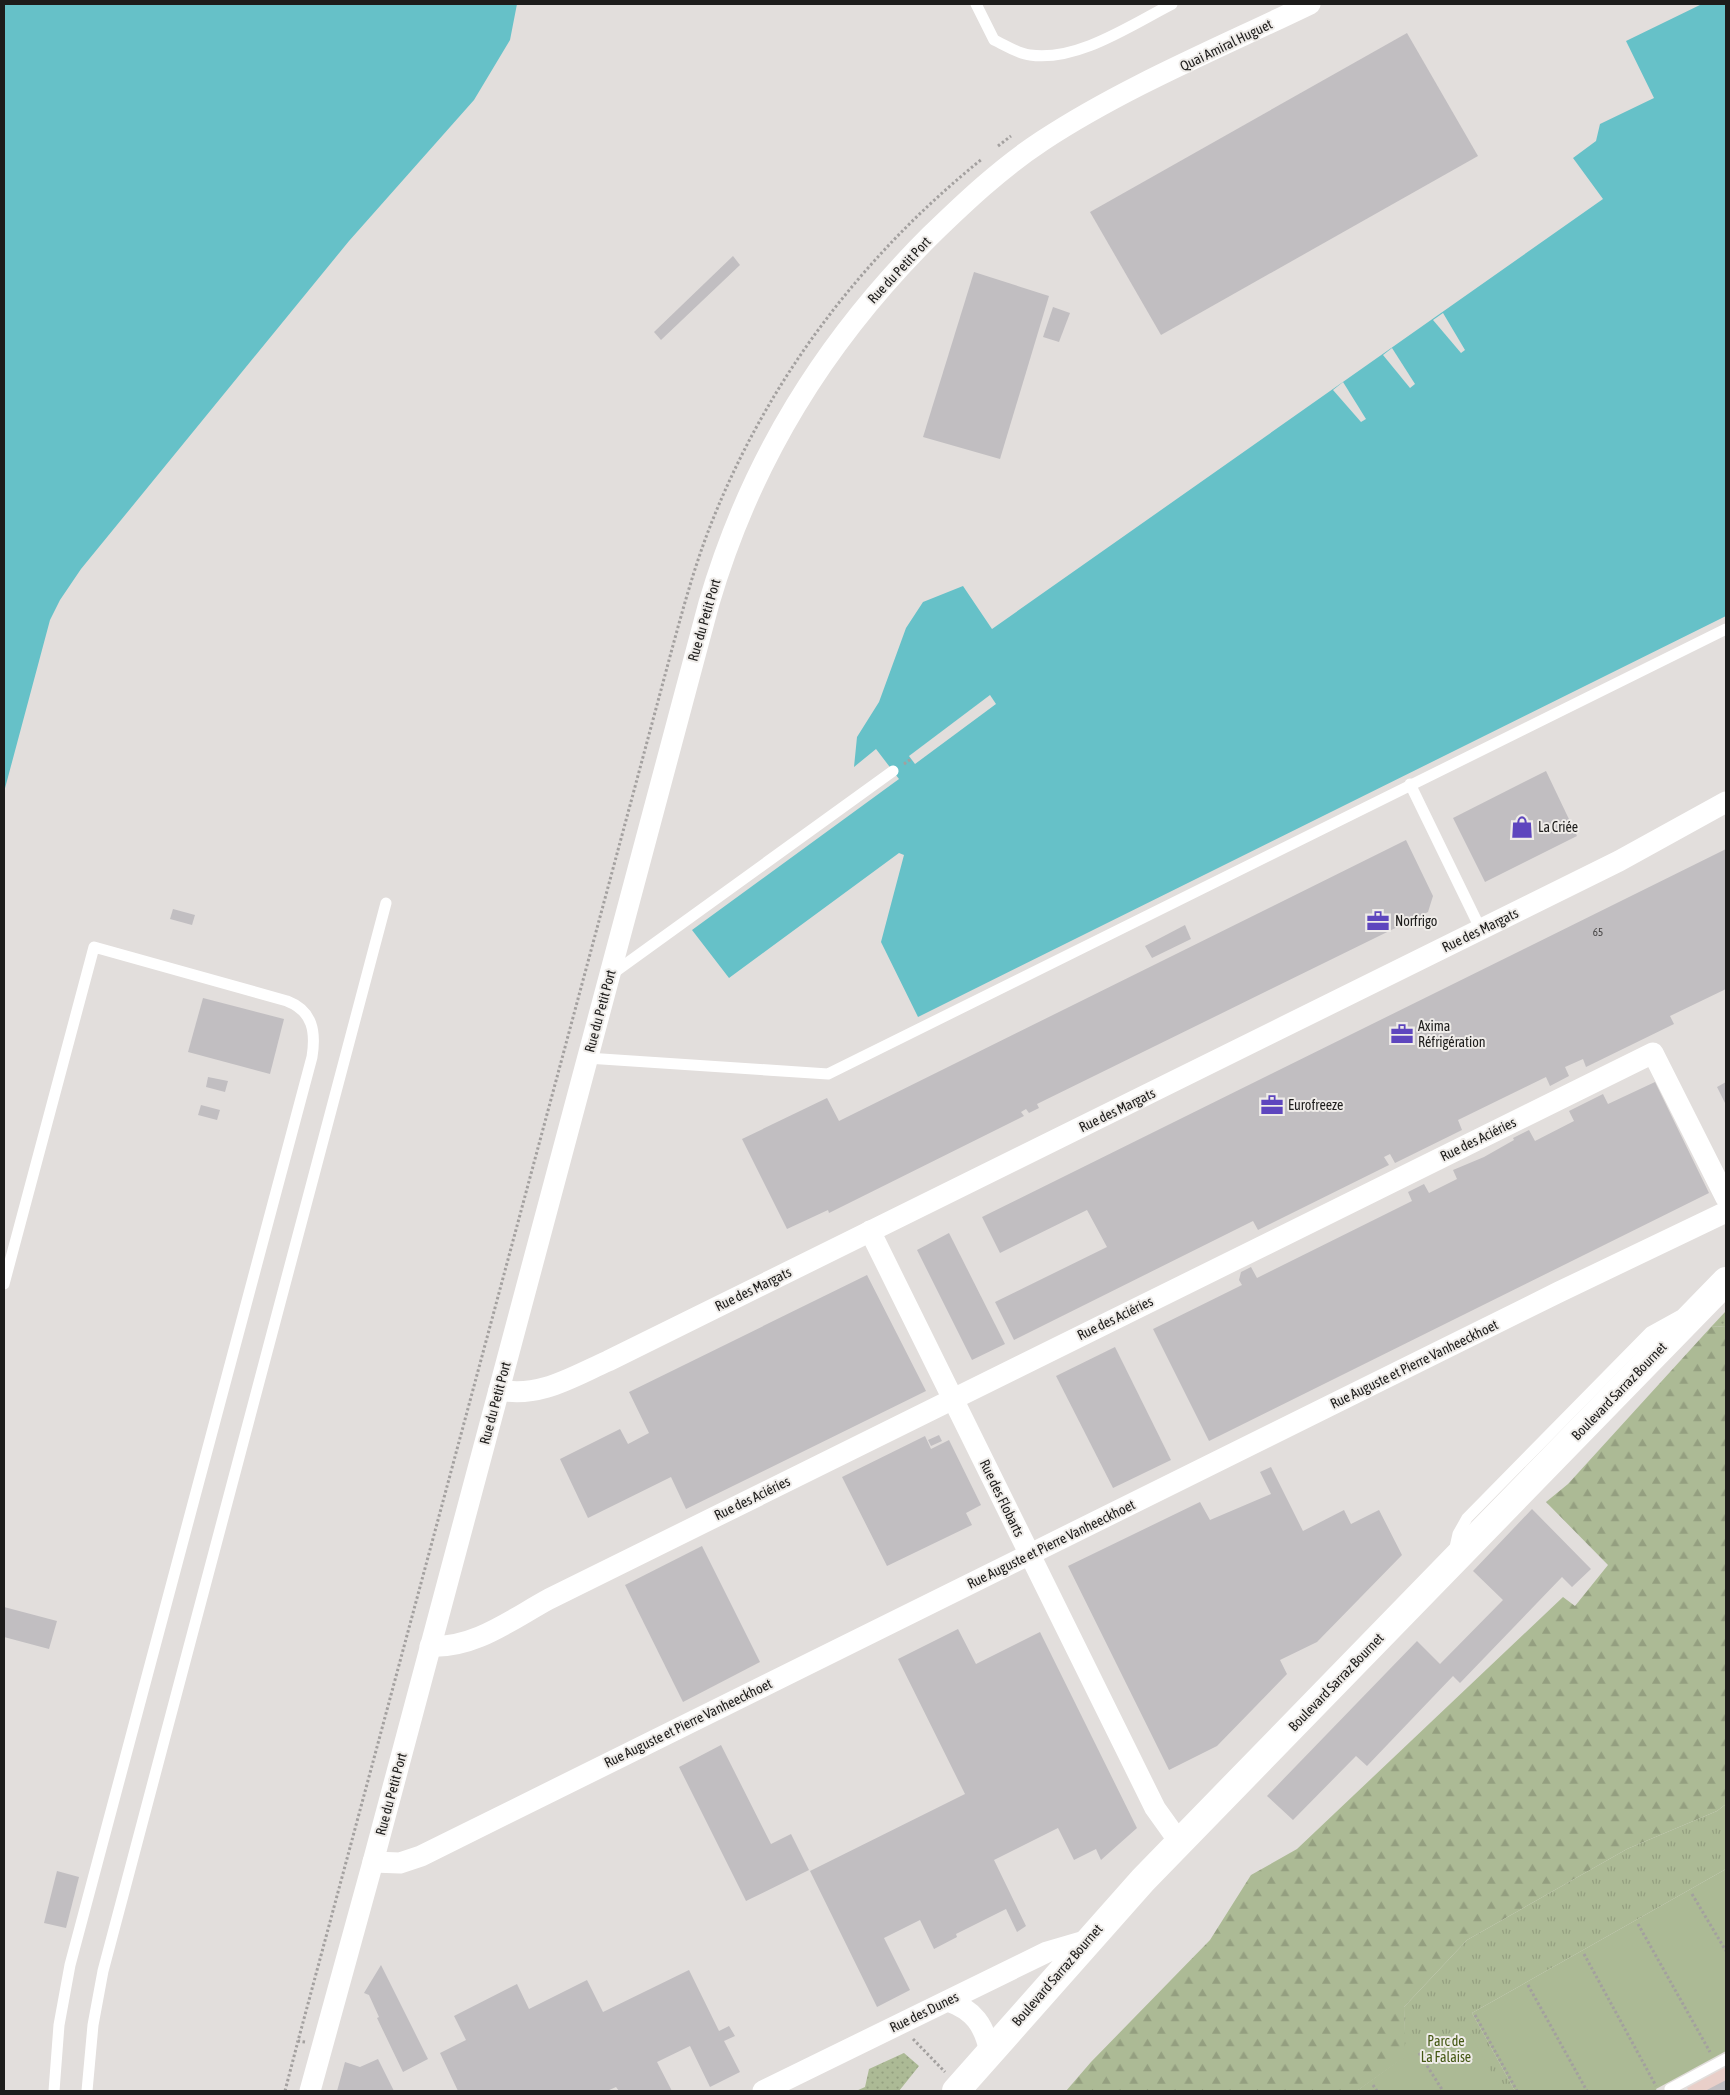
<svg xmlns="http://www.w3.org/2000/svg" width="1730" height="2095" viewBox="0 0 1730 2095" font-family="'Asap Condensed',sans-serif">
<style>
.education{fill:#e9cfc9}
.grass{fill:url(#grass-dots)}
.forest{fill:url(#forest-firs)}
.park{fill:url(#park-tufts)}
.garden{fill:#acba95}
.water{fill:#66c1c8}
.pier{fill:#e2dedc}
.building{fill:#c1bec1}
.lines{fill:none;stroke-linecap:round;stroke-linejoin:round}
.path{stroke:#a3a09f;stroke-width:3;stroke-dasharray:2.5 2.5;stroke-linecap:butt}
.lane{stroke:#fff;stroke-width:11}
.street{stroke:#fff;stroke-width:21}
.secondary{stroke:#fff;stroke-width:28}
.labels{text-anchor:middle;stroke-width:4;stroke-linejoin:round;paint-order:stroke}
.number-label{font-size:11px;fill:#464444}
.street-label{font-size:14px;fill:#1d1c1b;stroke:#efece9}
.poi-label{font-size:14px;fill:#1d1c1b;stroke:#efece9;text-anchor:start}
.park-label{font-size:14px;fill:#455814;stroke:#efece9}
</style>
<defs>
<pattern id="grass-dots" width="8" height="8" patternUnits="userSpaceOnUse" patternTransform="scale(1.25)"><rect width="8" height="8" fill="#acba95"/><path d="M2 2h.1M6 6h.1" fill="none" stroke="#949f80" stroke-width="1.8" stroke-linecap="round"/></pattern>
<pattern id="forest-firs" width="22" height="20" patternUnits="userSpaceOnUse" patternTransform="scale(1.25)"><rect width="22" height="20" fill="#acba95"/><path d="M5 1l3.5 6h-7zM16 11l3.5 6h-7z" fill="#949f80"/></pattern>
<pattern id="park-tufts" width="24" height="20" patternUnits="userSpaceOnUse" patternTransform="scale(1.25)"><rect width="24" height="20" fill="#acba95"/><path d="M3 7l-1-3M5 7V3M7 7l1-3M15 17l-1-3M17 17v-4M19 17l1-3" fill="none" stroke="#949f80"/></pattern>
</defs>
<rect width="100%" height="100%" fill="#e2dedc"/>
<polygon class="education" points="1726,2067 1726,2091 1689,2091 1687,2088"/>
<g class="grass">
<polygon points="1726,1311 1726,1326 1711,1327"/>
<polygon points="904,2053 919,2066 899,2091 856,2091 865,2087 869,2069"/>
</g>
<polygon class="forest" points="1726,1326 1726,1804 1717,1811 1627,1849 1467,1940 1404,2007 1406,2056 1357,2091 1066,2091 1091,2062 1210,1940 1251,1875 1297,1849 1563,1597 1575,1606 1608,1565 1546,1502 1568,1484 1711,1327"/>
<polygon class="park" points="1726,1804 1726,1869 1472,2013 1515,2091 1357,2091 1405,2056 1404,2007 1467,1940 1627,1849 1717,1811"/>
<g class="garden">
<polygon points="1726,1869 1726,2051 1656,2089 1657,2091 1515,2091 1472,2013"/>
<polygon points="1465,2025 1502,2091 1357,2091 1406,2056"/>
</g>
<g class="water">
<polygon points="4,4 517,4 510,40 474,100 349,241 81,569 60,600 50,620 4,792"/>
<polygon points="1702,4 1726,4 1726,616 918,1017 881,942 904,855 899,853 729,978 692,930 899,779 876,749 854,767 857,737 879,702 906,628 923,602 963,586 992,629 1603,199 1573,158 1596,141 1600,124 1654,98 1626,41"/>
</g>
<g class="pier">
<polygon points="1443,313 1465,350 1461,353 1433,320"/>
<polygon points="1392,348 1415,384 1410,388 1383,355"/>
<polygon points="1343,382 1366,419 1361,422 1333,390"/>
<polygon points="990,695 996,704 915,764 909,756"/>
</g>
<g class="building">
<polygon points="1407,33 1478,156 1161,335 1090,212"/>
<polygon points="733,256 740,265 661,340 654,332"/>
<polygon points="974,272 1049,296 1000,459 923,437"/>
<polygon points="1053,307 1070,313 1059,342 1043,337"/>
<polygon points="1546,771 1577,836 1485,882 1453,818"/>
<polygon points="1406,840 1433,896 1428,912 1037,1104 1039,1108 1029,1113 1026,1109 1021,1112 1024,1116 829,1213 828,1210 787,1229 742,1139 827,1098 839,1121"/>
<polygon points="1726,849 1726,989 1670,1016 1674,1024 1586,1067 1583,1059 1565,1067 1569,1076 1550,1086 1546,1077 1458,1120 1462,1130 1395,1163 1390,1154 1384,1157 1389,1165 1258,1230 1253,1221 1014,1340 995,1302 1107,1247 1087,1210 1000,1253 982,1217"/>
<polygon points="173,909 195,915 192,925 170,919"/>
<polygon points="1185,925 1191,939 1152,958 1145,946"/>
<polygon points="203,998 284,1019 270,1074 188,1052"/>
<polygon points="208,1077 228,1081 225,1092 206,1087"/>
<polygon points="1655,1082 1709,1193 1209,1441 1153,1329 1242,1285 1239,1280 1241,1272 1251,1267 1257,1278 1412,1201 1408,1192 1424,1184 1429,1193 1457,1179 1453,1170 1484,1157 1514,1140 1513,1138 1529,1130 1535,1141 1574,1121 1569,1111 1603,1094 1608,1104"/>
<polygon points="1726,1082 1726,1105 1717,1087"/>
<polygon points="201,1105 220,1110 217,1120 198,1115"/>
<polygon points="949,1233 1005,1344 972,1360 917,1250"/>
<polygon points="867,1275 926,1391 686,1509 671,1477 588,1518 560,1459 620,1429 628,1444 649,1433 629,1392"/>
<polygon points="1115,1347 1171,1460 1113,1488 1056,1376"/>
<polygon points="939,1435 942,1441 931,1446 928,1440"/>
<polygon points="925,1436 931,1449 949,1440 981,1505 966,1513 972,1525 887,1566 842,1477"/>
<polygon points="1271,1467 1303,1531 1344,1510 1351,1524 1379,1510 1402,1555 1317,1642 1280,1660 1287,1674 1217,1746 1169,1770 1068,1566 1200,1502 1210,1520 1271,1494 1260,1472"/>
<polygon points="1532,1509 1591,1569 1572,1587 1562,1577 1460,1683 1453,1676 1367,1766 1356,1756 1293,1820 1267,1796 1417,1641 1440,1664 1503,1600 1473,1571"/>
<polygon points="702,1546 760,1662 683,1702 625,1585"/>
<polygon points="4,1607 57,1621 49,1649 4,1637"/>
<polygon points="958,1629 976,1664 1040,1632 1137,1828 1101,1860 1096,1849 1074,1860 1058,1828 994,1860 1026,1926 1017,1932 1006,1909 956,1934 957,1937 934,1949 920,1920 884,1938 910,1990 877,2007 810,1871 965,1794 898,1659"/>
<polygon points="721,1745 771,1844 791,1834 809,1870 746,1901 679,1767"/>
<polygon points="57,1871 79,1877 66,1928 44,1923"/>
<polygon points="381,1965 428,2059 403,2072 377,2018 379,2017 369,1995 364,1993"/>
<polygon points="689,1970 719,2031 729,2026 735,2036 724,2041 740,2072 710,2087 690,2046 657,2062 672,2091 619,2091 616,2087 607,2091 458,2091 440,2053 466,2040 454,2016 517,1984 529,2009 587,1980 603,2012"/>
<polygon points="378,2059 394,2091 337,2091 345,2062 360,2067"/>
<polygon points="1726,2080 1726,2091 1705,2091"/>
</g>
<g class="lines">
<g class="path">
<polyline points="998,146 1011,136"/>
<polyline points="904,764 911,759"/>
<polyline points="1692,1894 1726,1951"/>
<polyline points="1638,1924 1710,2052"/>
<polyline points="1584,1954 1656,2086"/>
<polyline points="1528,1985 1587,2091"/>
<polyline points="1475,2015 1517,2091"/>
<polyline points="913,2039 945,2072"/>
<path d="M305,2042L298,2041L672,649C684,605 696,561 713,519C770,377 863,255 982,159"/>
<polyline points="1419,2053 1443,2091"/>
<polyline points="1373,2085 1377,2091"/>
<polyline points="285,2091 298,2041"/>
</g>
<g class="lane">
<path d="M976,4L994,40C1005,45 1018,54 1030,55C1077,62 1131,25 1172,4"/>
<polyline points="1410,784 1481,930"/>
<polyline points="612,974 893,771"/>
<polyline points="587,1058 828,1074 1726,629"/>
<path d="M4,1284L94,947L287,1001C313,1011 316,1032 312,1057L70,1965L59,2025L54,2091"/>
<polyline points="1454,1552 1458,1534 1467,1518 1650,1332 1679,1316"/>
<polyline points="87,2091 93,2025 103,1971 386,903"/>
<polyline points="1671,2091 1670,2089 1726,2059"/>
</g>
<g class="street">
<polyline points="870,1231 1155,1808 1180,1843"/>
<path d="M499,1390C540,1398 572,1377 608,1361L1619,861L1726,802"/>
<path d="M430,1646C474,1649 512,1619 549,1599L1653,1053L1726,1198"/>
<polyline points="373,1862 400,1863 421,1856 1559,1292 1726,1212"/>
<path d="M948,2001C974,2010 984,2025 990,2052"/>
<path d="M310,2091L373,1862L709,603C751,460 825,341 930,236C965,202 1001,168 1042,141C1124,87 1221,47 1310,4"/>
<polyline points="763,2091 1047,1952 1088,1940"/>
</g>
<polyline class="secondary" points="956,2091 1143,1880 1726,1281"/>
</g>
<defs>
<symbol id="shop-bare" viewBox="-9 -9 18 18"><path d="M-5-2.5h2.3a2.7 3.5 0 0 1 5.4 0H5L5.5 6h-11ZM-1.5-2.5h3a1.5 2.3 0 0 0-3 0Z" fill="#5e46be" stroke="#efece9" stroke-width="2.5" paint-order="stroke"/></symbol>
<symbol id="office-bare" viewBox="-9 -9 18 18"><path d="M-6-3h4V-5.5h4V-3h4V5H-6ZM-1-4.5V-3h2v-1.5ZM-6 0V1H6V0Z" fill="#5e46be" stroke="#efece9" stroke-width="2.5" paint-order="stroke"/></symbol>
</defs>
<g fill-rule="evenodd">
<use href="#shop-bare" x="1506" y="811" width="32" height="32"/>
<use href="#office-bare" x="1362" y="905" width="32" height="32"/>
<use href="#office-bare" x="1386" y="1018" width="32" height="32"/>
<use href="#office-bare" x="1256" y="1089" width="32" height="32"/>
</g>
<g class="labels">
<g class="number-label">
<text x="1598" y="936">65</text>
</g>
<g class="street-label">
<text transform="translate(1226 45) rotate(-26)" y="5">Quai Amiral Huguet</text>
<text transform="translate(899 270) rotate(-47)" y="5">Rue du Petit Port</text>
<text transform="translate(704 620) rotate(-74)" y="5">Rue du Petit Port</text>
<text transform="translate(1480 930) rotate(-26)" y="5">Rue des Margats</text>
<text transform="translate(600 1011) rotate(-75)" y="5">Rue du Petit Port</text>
<text transform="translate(1117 1110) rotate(-26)" y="5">Rue des Margats</text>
<text transform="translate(1478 1139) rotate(-26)" y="5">Rue des Aciéries</text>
<text transform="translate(753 1289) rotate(-26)" y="5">Rue des Margats</text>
<text transform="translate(1115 1318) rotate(-26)" y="5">Rue des Aciéries</text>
<text transform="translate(1414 1364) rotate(-26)" y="5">Rue Auguste et Pierre Vanheeckhoet</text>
<text transform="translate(1619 1391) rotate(-46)" y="5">Boulevard Sarraz Bournet</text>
<text transform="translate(495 1403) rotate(-75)" y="5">Rue du Petit Port</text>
<text transform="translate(752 1498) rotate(-26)" y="5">Rue des Aciéries</text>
<text transform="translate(1002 1498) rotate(64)" y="5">Rue des Flobarts</text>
<text transform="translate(1051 1544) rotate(-26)" y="5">Rue Auguste et Pierre Vanheeckhoet</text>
<text transform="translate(1336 1682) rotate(-46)" y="5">Boulevard Sarraz Bournet</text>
<text transform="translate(688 1723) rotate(-26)" y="5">Rue Auguste et Pierre Vanheeckhoet</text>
<text transform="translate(391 1794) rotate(-75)" y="5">Rue du Petit Port</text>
<text transform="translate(1057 1975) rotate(-49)" y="5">Boulevard Sarraz Bournet</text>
<text transform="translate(924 2012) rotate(-26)" y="5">Rue des Dunes</text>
</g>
<g class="poi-label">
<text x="1538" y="832">La Criée</text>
<text x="1395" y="926">Norfrigo</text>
<text x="1418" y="1031">Axima<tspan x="1418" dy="16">Réfrigération</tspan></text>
<text x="1288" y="1110">Eurofreeze</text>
</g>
<g class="park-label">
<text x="1446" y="2046">Parc de<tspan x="1446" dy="16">La Falaise</tspan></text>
</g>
</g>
<rect width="1730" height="2095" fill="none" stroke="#1d1c1b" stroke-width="10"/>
</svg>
